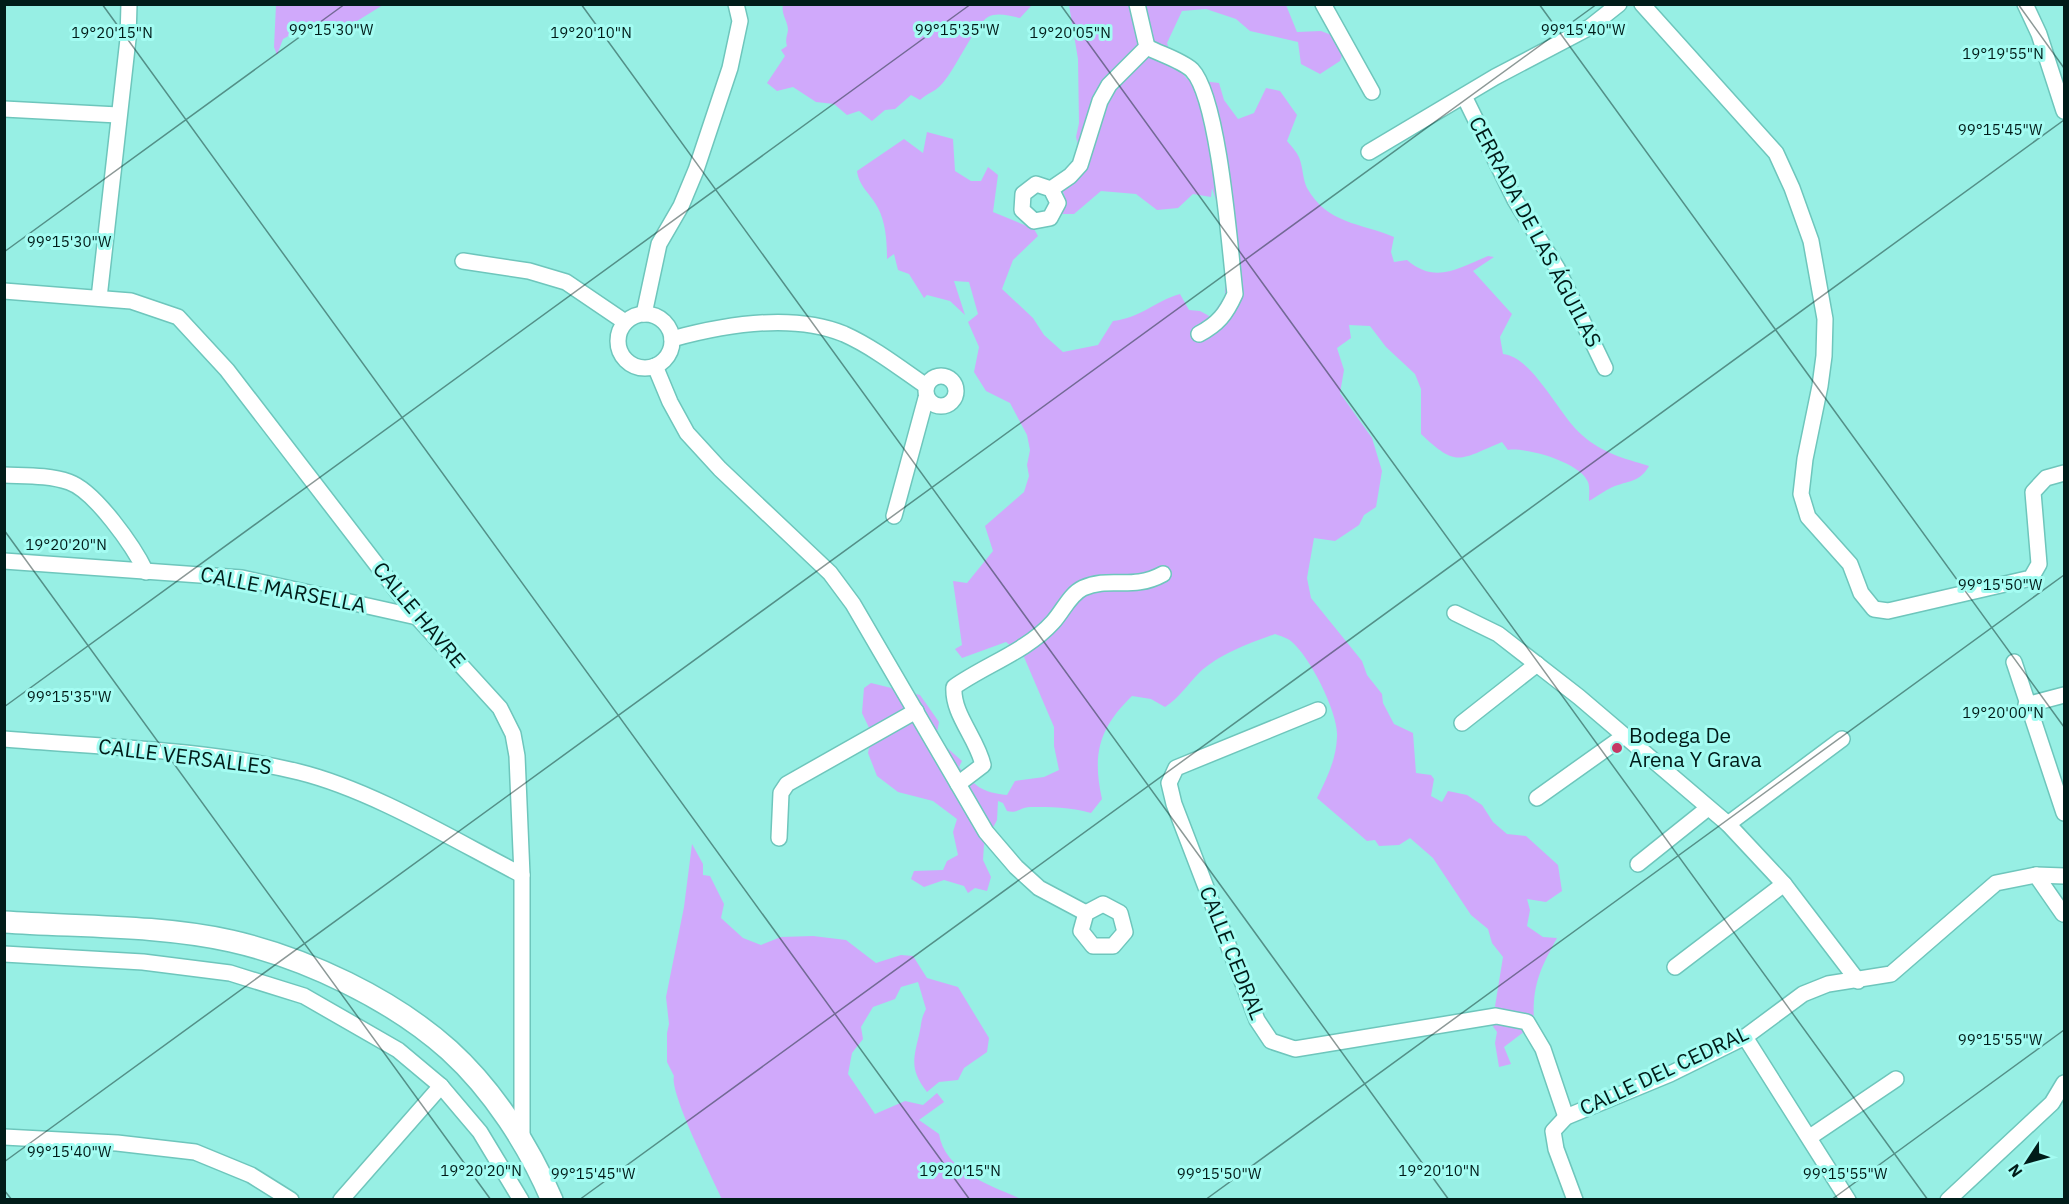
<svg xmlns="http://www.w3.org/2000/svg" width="2069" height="1204" viewBox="0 0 2069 1204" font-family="'IBM Plex Sans',sans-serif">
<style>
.green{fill:#d0a9fb}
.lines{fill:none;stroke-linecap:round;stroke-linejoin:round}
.street-casing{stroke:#6ec6bc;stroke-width:18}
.secondary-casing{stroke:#6ec6bc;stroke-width:24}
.street{stroke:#fff;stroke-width:15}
.secondary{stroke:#fff;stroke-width:21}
.ticks{fill:none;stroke:#011c19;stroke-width:1.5;stroke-opacity:0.45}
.poi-dot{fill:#c63865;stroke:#a4fcf2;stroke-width:2}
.labels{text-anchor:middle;stroke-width:6;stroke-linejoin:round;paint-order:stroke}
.street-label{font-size:21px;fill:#011c19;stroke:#a4fcf2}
.poi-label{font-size:21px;fill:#011c19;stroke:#a4fcf2;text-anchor:start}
.ticks-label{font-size:15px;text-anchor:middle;fill:#011c19;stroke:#a4fcf2;stroke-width:6;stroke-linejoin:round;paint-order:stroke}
</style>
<rect width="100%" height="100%" fill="#97efe4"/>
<g class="green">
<polygon points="276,5 276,4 383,5 349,26 331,32 305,27 283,39 277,55 274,47"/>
<path d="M783,5V4L1032,5L1020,18C1010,16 997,12 988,17C975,24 954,73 940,86C934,92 926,94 920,100L911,95L895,109L885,110L872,121L859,111L847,115L834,104L816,102L793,87L777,91L767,83L785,56L781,50L787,46C785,39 787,37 788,30C788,21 781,15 783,5Z"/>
<path d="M1069,5H1286L1297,32L1321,31L1347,41L1340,61L1320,74L1301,64L1298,42L1250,31L1236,19L1206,9L1182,11L1167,43L1173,61L1187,79L1219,83L1224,100L1238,119L1254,113L1266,88L1280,91L1297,115L1287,141C1292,147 1298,153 1300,160C1303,169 1303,180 1307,188C1327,224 1361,223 1394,237L1391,252L1394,262L1407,260C1435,284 1457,269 1488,256L1494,257L1473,271L1512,314L1500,337L1503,354C1533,357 1558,414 1582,435C1602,453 1623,458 1649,466C1640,481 1633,480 1618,485C1608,488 1598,496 1589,501C1589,496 1590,487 1588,482C1580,462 1526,447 1508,450L1502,442C1459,460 1457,468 1421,434V389L1415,374L1386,347L1370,326L1349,325L1351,338L1337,348L1344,370L1340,393L1372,438L1382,471L1376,507L1364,515L1359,525L1335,541L1314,538L1307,578L1311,598L1362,661L1367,675L1382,694L1383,703L1394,724L1413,733L1416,773L1431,775L1434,779L1431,796L1442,802L1448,791L1467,795L1482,805L1493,822L1507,834L1526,836L1558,865L1562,891L1546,902L1527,899L1530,910L1527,926L1543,937L1557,938C1539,971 1532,986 1534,1024L1504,1047L1511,1064L1499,1067L1495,1043L1497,1032L1492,1025L1503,957L1492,943L1488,929L1471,915L1433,858L1410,838L1399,845L1379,846L1375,840L1367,841L1317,798C1327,778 1336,760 1337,737C1339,714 1310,657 1292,642C1288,638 1280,636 1275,634C1250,643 1219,654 1199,673C1187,685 1180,697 1165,707L1151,699L1132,696C1099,728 1092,754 1102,799L1091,813C1070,807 1051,807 1030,807C1021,807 1017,814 1007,811L1003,803L998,801L997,820L984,845L983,860L991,877L987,891L975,888L968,893L964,886L944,880L924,887L911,879L914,871L943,870L947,861L958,855L953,832L957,819L933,801L898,792L877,776L868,753L872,734L862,713L864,688L871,683L920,695L939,722L936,738L962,761L959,767C976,787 981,792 1007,795L1015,781L1044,777L1059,770L1054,746V727L1024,657L1006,642L962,658L955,649L962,645L953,581L967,583L993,551L985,526L1024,492L1029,476L1027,465L1030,450L1027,435L1010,403L986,391L974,372L979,347L968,322L978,314L969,282L954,281L965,315L950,301L927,295L924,298L909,274L898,270L894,254L887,259C887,243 886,223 878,208C871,194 859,187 857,171L904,139L923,153L927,132L953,139L955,171L971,181H981L988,167L998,175L993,212L1034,229L1038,236L1013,260L1002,289L1033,318L1044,335L1063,352L1098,345L1113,321C1143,317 1153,302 1180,294L1189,310L1200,311L1211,317L1225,296V228L1212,188L1211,197L1193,194L1178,208L1157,210L1136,194L1101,191L1074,214H1060L1066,204L1064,194L1058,186L1080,152L1076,137L1079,123L1078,59Z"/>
<path d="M692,844L703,864V875L710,876L724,904L721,918L743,938L761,945L781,937L813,936L846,940L876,963L901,955L913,956L927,978L958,987L989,1038L987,1052L964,1068L958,1080L939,1082L927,1092C910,1070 913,1060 919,1035C922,1023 920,1021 926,1009L918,982L901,987L895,999L873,1007L861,1027L863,1039L852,1053L848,1074L875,1114L905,1101L923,1105L937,1093L944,1102L919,1120L939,1134C945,1172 991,1185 1021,1199H722C713,1179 669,1092 674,1076L667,1062V1033L669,1024L666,997L684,907Z"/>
</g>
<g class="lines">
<defs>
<g id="street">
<polyline points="1323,4 1372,92"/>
<polyline points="1642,4 1776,153 1792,188 1811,241 1825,319 1824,356 1820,386 1805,459 1801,494 1808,517 1850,564 1861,593 1874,609 1888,611 2031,578 2039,564 2033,492 2046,478 2064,473"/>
<polyline points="2025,4 2039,34 2064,111"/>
<path d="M1147,47C1160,54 1181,60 1192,70C1219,98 1230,250 1235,294C1226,314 1218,324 1199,334"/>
<polyline points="1464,96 1515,200 1557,268 1605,368"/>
<polyline points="4,109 118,115"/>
<polyline points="1369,152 1495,77 1590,27 1619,4"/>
<polygon points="1036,184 1051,189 1058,203 1050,218 1034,221 1022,210 1023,194"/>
<polyline points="1051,189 1070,176 1080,165 1100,101 1109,85 1147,47 1137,4"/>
<polyline points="463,261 529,271 566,282 625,322"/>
<polyline points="4,291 131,301 178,317 227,370 417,617 500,708 513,734 517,756 522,875 522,1140"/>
<polyline points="99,298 128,39 129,4"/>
<polyline points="644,314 659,244 681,206 696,170 730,68 740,21 736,4"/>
<circle cx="645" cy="341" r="27"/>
<path d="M672,339C723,325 793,313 844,334C873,347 900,368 926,386"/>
<polyline points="655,366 670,402 687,433 720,469 830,573 853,604 986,832 1016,867 1039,888 1086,913"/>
<circle cx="941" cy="391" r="15"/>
<path d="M4,475C25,476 49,475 69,482C95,491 134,547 146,572"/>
<polyline points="894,516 926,398"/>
<polyline points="4,561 242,578 417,617"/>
<polyline points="1455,613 1498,634 1579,697 1728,824 1784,884 1858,981"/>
<polyline points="2014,662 2064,813"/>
<polyline points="2026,705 2064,695"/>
<polyline points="1318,710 1176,768 1169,783 1174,804 1257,1020 1271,1041 1295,1049 1496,1016 1527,1022 1543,1049 1566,1117"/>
<polyline points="1462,723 1537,664"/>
<path d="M4,739C100,747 206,749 299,772C372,790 454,840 522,875"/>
<path d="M958,784L983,765C977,738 952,714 954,687C985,665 1027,651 1053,622C1063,611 1070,594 1083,588C1110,576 1132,591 1163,574"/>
<polyline points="1537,798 1624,736"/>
<polyline points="1728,824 1842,739"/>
<polyline points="779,838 781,793 787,784 916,711"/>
<polyline points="1638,864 1708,808"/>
<polyline points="2036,875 2063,914"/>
<polygon points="1103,904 1120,913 1125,932 1113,946 1093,946 1081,931 1086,913"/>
<polyline points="4,954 143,962 230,973 304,996 398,1050 441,1086 480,1132 521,1200"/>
<polyline points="1675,967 1784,884"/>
<polyline points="1745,1037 1848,1200"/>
<polyline points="4,1137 117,1143 195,1152 251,1175 291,1200"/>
<polyline points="1810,1137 1896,1079"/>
<polyline points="341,1200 441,1086"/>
<polyline points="1575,1200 1556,1149 1553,1131 1566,1117 1670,1074 1745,1037 1803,994 1828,984 1891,974 1996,883 2036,875 2064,876"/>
<polyline points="1948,1200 2052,1103 2064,1083"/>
</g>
<path id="secondary" d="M4,922C79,927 158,925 231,941C306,958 392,999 449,1050C493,1090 529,1146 552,1200"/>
</defs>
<use href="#street" class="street-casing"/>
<use href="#secondary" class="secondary-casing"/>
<use href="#street" class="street"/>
<use href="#secondary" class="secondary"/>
</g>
<path class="ticks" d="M102,4L970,1200M581,4L1449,1200M1060,4L1928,1200M1539,4L2064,727M2018,4L2064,68M4,252L345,4M4,530L491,1200M4,707L971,4M4,1162L1597,4M4,1190L12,1200M579,1200L2064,120M1205,1200L2064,575M1831,1200L2064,1030"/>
<circle class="poi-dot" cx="1617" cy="748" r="6"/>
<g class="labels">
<g class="street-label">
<text transform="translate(1535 232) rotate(62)" y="7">CERRADA DE LAS ÁGUILAS</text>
<text transform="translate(283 590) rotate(11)" y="7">CALLE MARSELLA</text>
<text transform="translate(419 615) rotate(50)" y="7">CALLE HAVRE</text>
<text transform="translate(185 757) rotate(7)" y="7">CALLE VERSALLES</text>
<text transform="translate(1232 953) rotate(68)" y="7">CALLE CEDRAL</text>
<text transform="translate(1664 1071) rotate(-25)" y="7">CALLE DEL CEDRAL</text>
</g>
<g class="poi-label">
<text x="1629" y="743">Bodega De<tspan x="1629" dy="24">Arena Y Grava</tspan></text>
</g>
</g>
<g class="ticks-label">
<text x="331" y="35">99°15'30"W</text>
<text x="957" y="35">99°15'35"W</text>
<text x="1583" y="35">99°15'40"W</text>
<text x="112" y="38">19°20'15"N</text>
<text x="591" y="38">19°20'10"N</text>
<text x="1070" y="38">19°20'05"N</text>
<text x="2003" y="59">19°19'55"N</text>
<text x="2000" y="135">99°15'45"W</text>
<text x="69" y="247">99°15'30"W</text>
<text x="66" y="550">19°20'20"N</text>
<text x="2000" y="590">99°15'50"W</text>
<text x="69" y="702">99°15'35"W</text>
<text x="2003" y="718">19°20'00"N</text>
<text x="2000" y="1045">99°15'55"W</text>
<text x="69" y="1157">99°15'40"W</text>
<text x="481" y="1176">19°20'20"N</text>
<text x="960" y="1176">19°20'15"N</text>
<text x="1439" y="1176">19°20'10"N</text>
<text x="593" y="1179">99°15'45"W</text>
<text x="1219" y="1179">99°15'50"W</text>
<text x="1845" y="1179">99°15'55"W</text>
</g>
<rect width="2069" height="1204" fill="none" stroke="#011c19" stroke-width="12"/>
<g transform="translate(2027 1162) rotate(234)" stroke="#a4fcf2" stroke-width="4.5" paint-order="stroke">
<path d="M0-4.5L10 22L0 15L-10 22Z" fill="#011c19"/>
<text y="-9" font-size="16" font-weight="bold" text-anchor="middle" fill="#011c19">N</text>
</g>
</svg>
